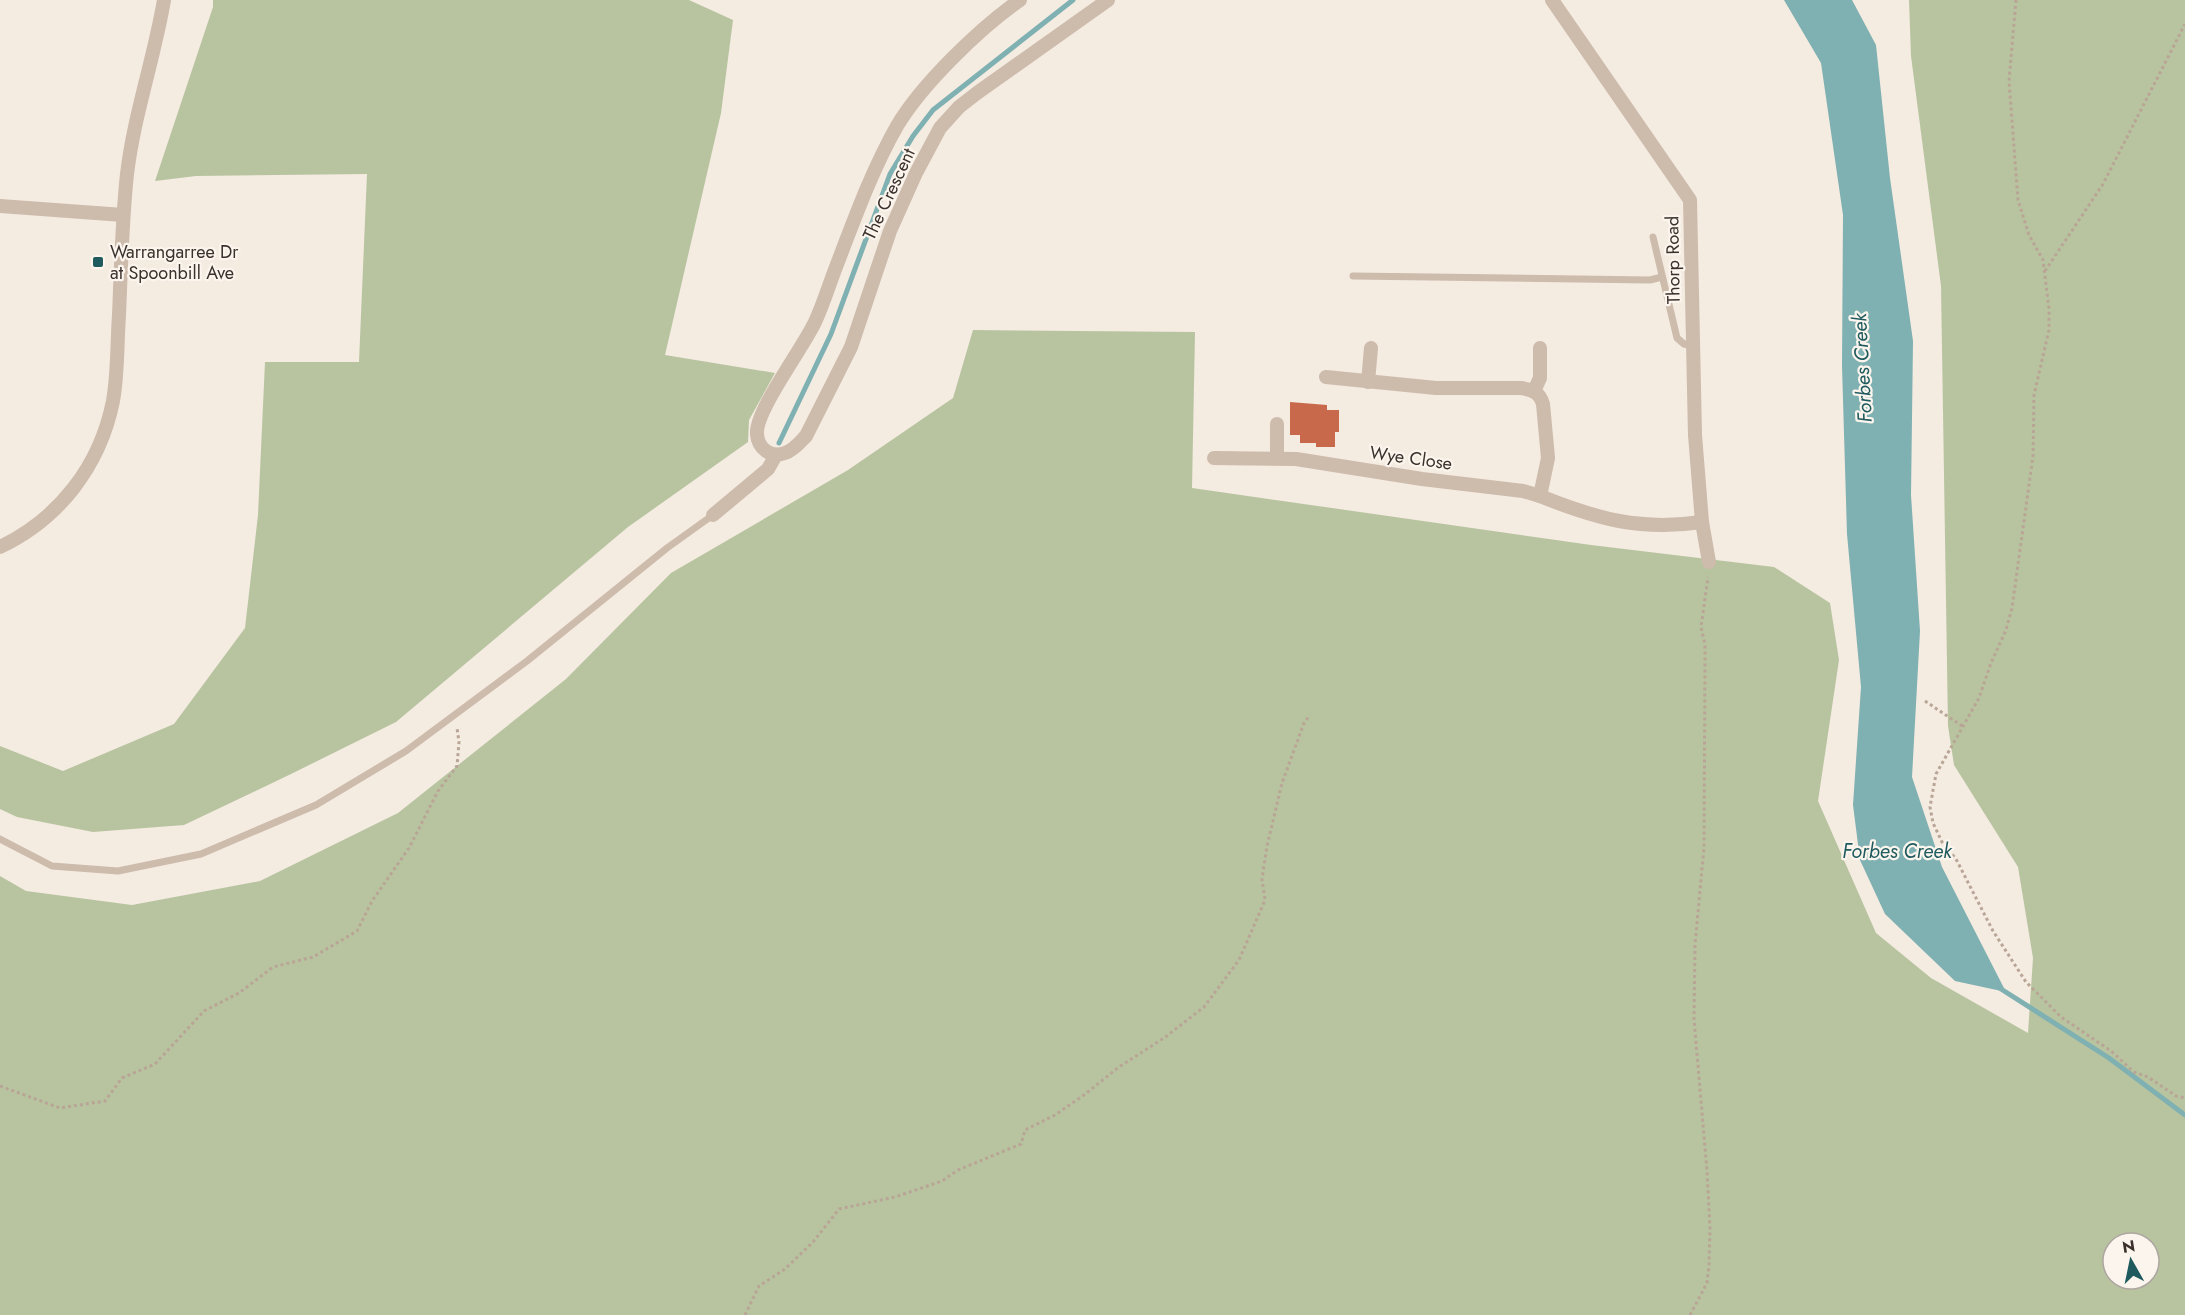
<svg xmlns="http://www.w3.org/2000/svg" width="2185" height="1315" viewBox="0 0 2185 1315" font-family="Jost,sans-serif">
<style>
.green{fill:#b8c4a0;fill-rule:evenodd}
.water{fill:#7fb0b2}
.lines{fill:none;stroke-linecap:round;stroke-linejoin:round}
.stream{stroke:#7fb0b2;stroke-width:5}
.building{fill:#c8694b}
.path{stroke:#b9a596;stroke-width:3;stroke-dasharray:3 3;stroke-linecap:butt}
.lane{stroke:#cdbbac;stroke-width:7}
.street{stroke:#cdbbac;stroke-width:14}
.poi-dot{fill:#1f5a5e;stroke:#fbf5ee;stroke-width:2}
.labels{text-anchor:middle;stroke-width:4.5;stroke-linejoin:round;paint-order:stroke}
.street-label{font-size:18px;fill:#3b302b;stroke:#fbf5ee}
.poi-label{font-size:18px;fill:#3b302b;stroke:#fbf5ee;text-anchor:start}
.water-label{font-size:20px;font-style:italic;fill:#1f5a5e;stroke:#fbf5ee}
</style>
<rect width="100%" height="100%" fill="#f4ebe1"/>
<g class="green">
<polygon points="213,0 689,0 733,20 721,113 665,355 775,373 749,420 748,442 628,527 396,722 291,774 184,825 93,832 17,817 0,809 0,746 63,771 174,724 245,628 258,515 265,362 359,362 367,174 196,176 155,181 213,7"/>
<path d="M1909,0H2185V1315H0V876L26,891L132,905L260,881L398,813L566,679L671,573L848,470L953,398L973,330L1195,332L1192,488L1591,545L1774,567L1830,603L1839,660L1818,801L1876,933L1931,978L2028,1033L2033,958L2018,867L1954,765L1948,726L1941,286L1911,56ZM2113,1243H2149V1279H2113Z"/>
</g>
<polygon class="water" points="1784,0 1852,0 1876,45 1890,178 1913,341 1911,495 1920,631 1912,777 1942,867 2006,992 1955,981 1885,914 1860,860 1853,805 1861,687 1847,534 1842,366 1843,215 1821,63"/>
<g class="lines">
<g class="stream">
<polyline points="779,443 831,334 890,174 913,136 933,110 1073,0"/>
<polyline points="2001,989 2109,1058 2185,1115"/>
</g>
</g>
<polygon class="building" points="1290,402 1327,405 1327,410 1339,410 1339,432 1335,432 1335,447 1316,447 1316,443 1300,443 1300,435 1290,435"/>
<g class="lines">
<g class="path">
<polyline points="2016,0 2009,81 2018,200 2029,235 2043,260 2049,309 2049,330 2034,395 2033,456 2012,608 2006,630 1991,663 1979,698 1936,774 1930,807 1933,823 1942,842 1956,859 1993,931 2026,982 2061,1017 2111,1051 2134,1072 2148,1077 2176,1096 2185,1098"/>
<polyline points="2045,271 2103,184 2185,24"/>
<polyline points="1925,701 1962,726"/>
<polyline points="0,1086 60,1108 105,1101 122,1078 155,1064 204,1011 239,993 273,967 313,957 357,931 372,901 409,848 438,791 457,766 459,742 457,728"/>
<polyline points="745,1315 759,1286 785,1269 813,1242 839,1209 895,1197 942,1181 958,1170 1021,1144 1025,1130 1055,1115 1084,1095 1119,1067 1164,1038 1204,1007 1239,960 1265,900 1262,879 1267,846 1282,783 1304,723 1310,715"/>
<polyline points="1690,1315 1707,1283 1709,1266 1710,1228 1707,1171 1694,1019 1695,945 1704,847 1705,663 1705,644 1701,627 1708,577"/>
</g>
<g class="lane">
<polyline points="1653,237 1677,338 1684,344 1693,346"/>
<polyline points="1353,276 1650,280 1662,277"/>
<polyline points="0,839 52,866 118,871 201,854 316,805 406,751 527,661 667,548 713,515"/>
</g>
<g class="street">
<path d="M1020,0C980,28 922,84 897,126C872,170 854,220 836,267C829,285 823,305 815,322C803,348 755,411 757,434C758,449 771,458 785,453C794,450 800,442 806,436L851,347L890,231L916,173L940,128L959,107L977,93L1108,0"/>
<polyline points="1552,0 1690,200 1695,435 1702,522 1709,562"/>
<polyline points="0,206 123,215"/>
<path d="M1326,377L1436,388H1521C1533,390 1540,393 1543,404L1548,458L1540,496C1597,519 1640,531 1702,522"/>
<polyline points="1368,382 1371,348"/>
<polyline points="1534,391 1540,378 1540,348"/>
<polyline points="1214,458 1296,459 1422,479 1523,491 1540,496"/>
<polyline points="1277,458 1277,424"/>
<polyline points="713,515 768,469 776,455"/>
<path d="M0,547C59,519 100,466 113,401C118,373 117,343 119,315C121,268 122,221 127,174C134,115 154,59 164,0"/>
</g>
</g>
<rect class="poi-dot" x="92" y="256" width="12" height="12" rx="3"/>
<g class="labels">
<g class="street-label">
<text transform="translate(889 194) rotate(-65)" y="6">The Crescent</text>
<text transform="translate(1673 260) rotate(-91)" y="6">Thorp Road</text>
<text transform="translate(1411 458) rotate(8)" y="6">Wye Close</text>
</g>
<g class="poi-label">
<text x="110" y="258">Warrangarree Dr<tspan x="110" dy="21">at Spoonbill Ave</tspan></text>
</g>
<g class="water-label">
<text transform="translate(1862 368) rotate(-93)" y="7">Forbes Creek</text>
<text x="1897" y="858">Forbes Creek</text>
</g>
</g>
<g transform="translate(2131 1261) rotate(351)"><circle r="28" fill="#fbf5ee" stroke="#aea6a0" stroke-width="1.5"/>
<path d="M0-4.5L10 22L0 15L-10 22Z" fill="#1f5a5e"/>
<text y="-9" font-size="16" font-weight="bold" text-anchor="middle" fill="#3b302b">N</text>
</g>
</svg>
